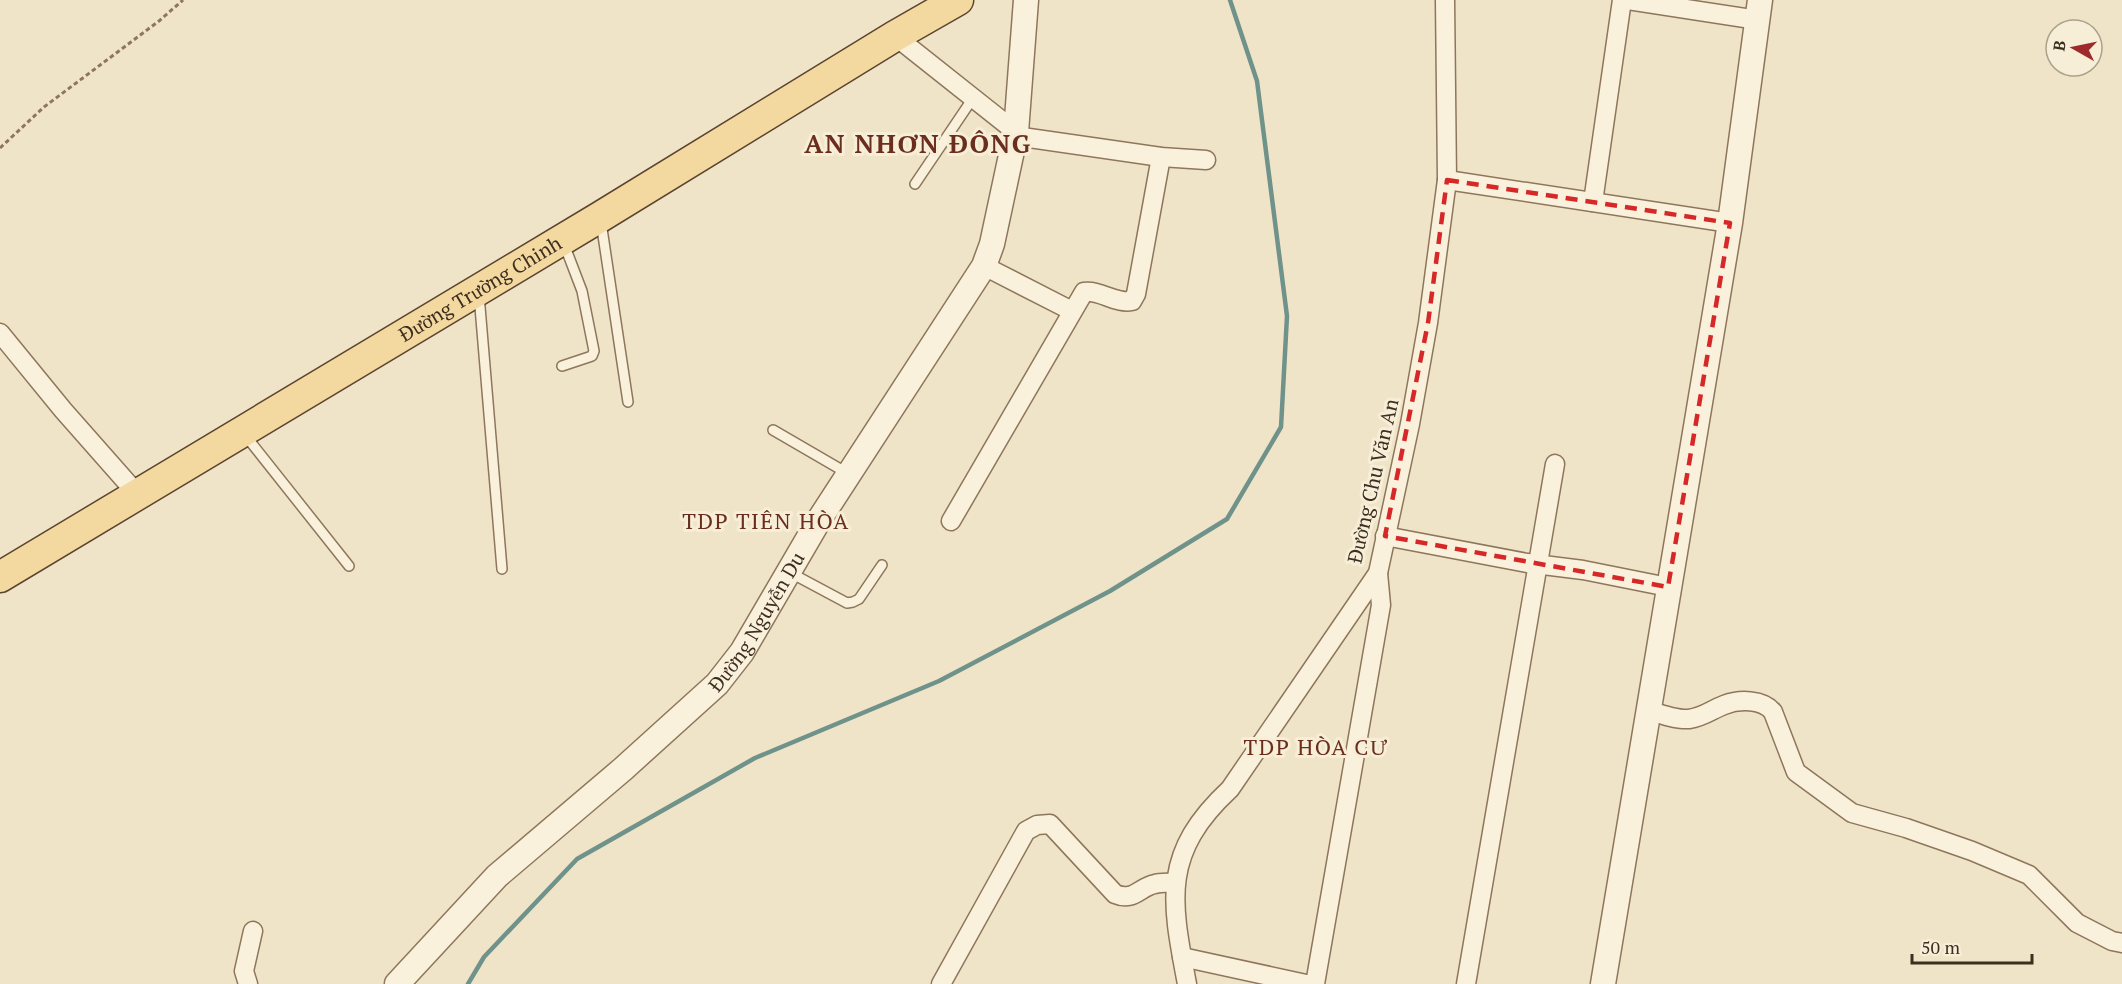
<svg xmlns="http://www.w3.org/2000/svg" width="2122" height="984" viewBox="0 0 2122 984" font-family="'PT Serif',serif">
<style>
.lines{fill:none;stroke-linecap:round;stroke-linejoin:round}
.stream{stroke:#6f938a;stroke-width:4.5}
.service-casing{stroke:#8d765c;stroke-width:12}
.minor-casing{stroke:#8d765c;stroke-width:21}
.tertiary-casing{stroke:#8d765c;stroke-width:27}
.primary-casing{stroke:#5b4430;stroke-width:33}
.path{stroke:#8d765c;stroke-width:3;stroke-dasharray:4.5 3;stroke-linecap:butt}
.service{stroke:#faf1dc;stroke-width:9}
.minor{stroke:#faf1dc;stroke-width:18}
.tertiary{stroke:#faf1dc;stroke-width:24}
.primary{stroke:#f3d9a0;stroke-width:30}
.marked{fill:none;stroke:#d62828;stroke-width:4.5;stroke-dasharray:12 8;stroke-linejoin:round}
.labels{text-anchor:middle;stroke-width:6;stroke-linejoin:round;paint-order:stroke}
.street-label{font-size:20px;fill:#3d2e20;stroke:#f7eed8}
.quarter-label{font-size:22px;letter-spacing:1.5px;fill:#6b2e1e;stroke:#f7eed8}
.district-label{font-size:26px;font-weight:bold;letter-spacing:1.5px;fill:#6b2e1e;stroke:#f7eed8}
</style>
<rect width="100%" height="100%" fill="#f0e4c8"/>
<g class="lines">
<polyline class="stream" points="468,984 484,957 577,859 755,758 939,681 1110,591 1227,519 1281,427 1287,316 1257,81 1230,0"/>
<defs>
<g id="service">
<polyline points="915,184 973,98"/>
<polyline points="601,222 628,402"/>
<polyline points="479,295 502,569"/>
<polyline points="562,366 592,356 594,351 582,291 564,244"/>
<polyline points="773,430 847,473"/>
<polyline points="245,435 349,566"/>
<polyline points="789,572 847,603 853,602 859,599 882,565"/>
</g>
<g id="minor">
<polyline points="1628,0 1758,20"/>
<polyline points="895,36 1016,132"/>
<polyline points="1015,136 1161,157 1206,160"/>
<polyline points="1447,180 1730,223"/>
<polyline points="1593,202 1622,0"/>
<polyline points="984,266 1072,311"/>
<polyline points="0,333 63,410 138,495"/>
<path d="M951,521L1084,292C1101,290 1115,304 1132,301L1136,294L1161,157"/>
<polyline points="1385,536 1527,563 1583,570 1668,587"/>
<path d="M1648,710C1660,714 1677,720 1689,719C1704,717 1711,710 1724,705C1739,699 1763,699 1773,712L1796,772L1852,813L1906,828L1972,851L2029,875L2077,923L2112,941L2122,943"/>
<polyline points="1182,957 1306,984"/>
<polyline points="248,984 244,971 253,931"/>
<path d="M941,984L1026,831L1037,825L1050,824L1115,894C1134,902 1139,887 1155,884C1161,882 1169,883 1175,883"/>
<path d="M1187,984C1171,900 1161,853 1230,789L1378,573L1410,424L1428,323L1447,180L1445,0"/>
<polyline points="1315,984 1381,605 1378,573"/>
<polyline points="1466,984 1555,464"/>
</g>
<g id="tertiary">
<path id="s1" d="M397,984L497,876L623,769L717,684L742,652L819,520L984,266L992,244L1016,132L1026,0"/>
<polyline points="1603,984 1730,223 1760,0"/>
</g>
<g id="primary">
<path id="s2" d="M0,577L600,217L895,36L958,0"/>
</g>
</defs>
<use href="#service" class="service-casing"/>
<use href="#minor" class="minor-casing"/>
<use href="#tertiary" class="tertiary-casing"/>
<use href="#primary" class="primary-casing"/>
<polyline class="path" points="0,148 44,107 159,21 183,0"/>
<use href="#service" class="service"/>
<use href="#minor" class="minor"/>
<use href="#tertiary" class="tertiary"/>
<use href="#primary" class="primary"/>
</g>
<path class="marked" d="M1447,180L1730,223L1668,587L1385,536L1428,323Z"/>
<g class="labels">
<g class="street-label">
<text dy="7" stroke="none"><textPath href="#s2" startOffset="560">Đường Trường Chinh</textPath></text>
<text transform="translate(1373 481) rotate(-77)" y="7">Đường Chu Văn An</text>
<text dy="7" stroke="none"><textPath href="#s1" startOffset="513">Đường Nguyễn Du</textPath></text>
</g>
<g class="quarter-label">
<text x="766" y="529">TDP TIÊN HÒA</text>
<text x="1316" y="755">TDP HÒA CƯ</text>
</g>
<g class="district-label">
<text x="918" y="153">AN NHƠN ĐÔNG</text>
</g>
</g>
<g transform="translate(2074 48) rotate(279)"><circle r="28" fill="#f7eed8" stroke="#ada18e" stroke-width="1.5"/>
<path d="M0-4.5L10 22L0 15L-10 22Z" fill="#9e2a2b"/>
<text y="-9" font-size="16" font-weight="bold" text-anchor="middle" fill="#3d2e20">B</text>
</g>
<path d="M1912 954v9h120v-9" fill="none" stroke="#3d2e20" stroke-width="3"/>
<text x="1921" y="954" font-size="18" fill="#3d2e20" stroke="#f7eed8" stroke-width="4.5" paint-order="stroke">50 m</text>
</svg>
